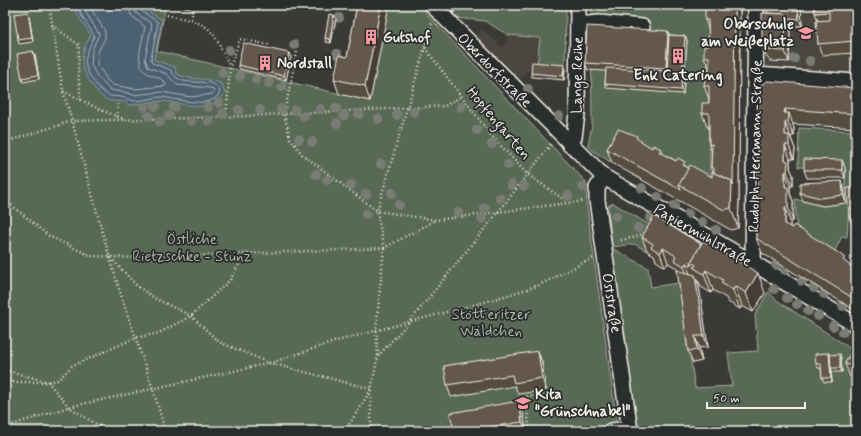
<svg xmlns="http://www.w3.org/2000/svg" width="861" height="436" viewBox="0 0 861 436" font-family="Mynerve,sans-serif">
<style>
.built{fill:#4a4640}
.green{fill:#586a54;stroke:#a6ae9e}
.water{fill:#4b616f;stroke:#8f9b9f}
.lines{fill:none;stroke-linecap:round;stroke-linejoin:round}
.shore{stroke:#b0b7b8;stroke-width:1}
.minor-casing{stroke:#f4f1e8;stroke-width:18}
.path{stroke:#f4f1e8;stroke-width:2.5;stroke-dasharray:1 3;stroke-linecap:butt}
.minor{stroke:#2a2d2e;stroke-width:15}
.tree{fill:#7a7d74}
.wall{fill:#564d41;stroke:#f4f1e8}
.shaded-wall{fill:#463e35;stroke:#f4f1e8}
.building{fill:#64594c;stroke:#f4f1e8}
.labels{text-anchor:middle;stroke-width:3.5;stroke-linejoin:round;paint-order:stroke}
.poi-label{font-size:15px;font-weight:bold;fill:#f4f1e8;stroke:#2a2d2e;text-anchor:start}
.street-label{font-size:15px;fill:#f4f1e8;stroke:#2a2d2e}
.park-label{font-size:15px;fill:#aeb4a5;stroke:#2a2d2e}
</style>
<rect width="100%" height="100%" fill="#3b3a37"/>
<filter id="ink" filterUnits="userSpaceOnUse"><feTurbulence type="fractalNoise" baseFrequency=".025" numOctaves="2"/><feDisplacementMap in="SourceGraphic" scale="8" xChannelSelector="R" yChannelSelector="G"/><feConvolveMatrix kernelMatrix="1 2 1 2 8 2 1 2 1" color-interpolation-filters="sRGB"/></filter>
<g filter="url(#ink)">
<g class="built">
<polygon points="756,5 856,5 856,82 756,75"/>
<polygon points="482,29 502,47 506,42 508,35 540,38 537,66 533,66 518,81 475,37"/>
</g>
<g class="green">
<polygon points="5,5 166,5 157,51 370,101 389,5 418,5 586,182 587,207 618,431 5,431"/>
<polygon points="463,5 566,5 565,68 537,66 540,38 508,35 485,21 456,18 453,13"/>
<polygon points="591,5 663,7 663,5 710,5 710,187 624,140 612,163 593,151 588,146 592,124"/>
<polygon points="799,128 856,131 856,207 849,207 847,237 842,236 832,257 797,235 795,199 823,206 845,203 845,168 798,167"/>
<polygon points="613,203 658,230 646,251 635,244 612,247 608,206"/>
<polygon points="612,248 648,268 651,287 679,283 695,388 732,386 728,353 758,351 755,315 768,292 778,301 856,352 850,377 856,381 856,431 636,431"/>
</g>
<path class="water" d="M76,5H138L162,20L154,60L175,67L176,73C188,82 208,76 221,84L225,93C210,117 181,101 159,101C149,102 139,104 128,105L126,102C121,101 112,102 108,100C102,98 97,92 94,87C79,68 79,55 91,35L77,14Z"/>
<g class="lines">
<g class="shore">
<path d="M80,5V13L94,35C92,45 83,54 86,66C88,76 99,90 108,95C111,97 116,96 120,97C124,97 127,99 131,100C137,103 154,97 161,97C176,98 213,111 220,92C213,72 180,93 171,70L152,63L151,59L158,22L140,10L139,5"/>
<polyline points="85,5 85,11 99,34 92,50 91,65 97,76 110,90 128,93 133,95 161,92 191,97 213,94 214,91 211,88 177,85 167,74 148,67 145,59 152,24 136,13 134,5"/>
<path d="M91,5V9L105,31V38L98,52L97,64L108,81L113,85L135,89L165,86L166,84C159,75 155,78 147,73C133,64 143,40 145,27L131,15L128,5"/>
</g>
<defs>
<g id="minor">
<polyline points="432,5 604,177 753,263 856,325"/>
<polyline points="578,25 599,23 642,27"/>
<polyline points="756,75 856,82"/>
<polyline points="570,145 574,137 577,114 578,5"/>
<polyline points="604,177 597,188 597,200 630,431"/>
<polyline points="753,263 756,5"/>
<polyline points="611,431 630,429"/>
</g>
</defs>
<use href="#minor" class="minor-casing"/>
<g class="path">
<polyline points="49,5 63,91 72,121 226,117 445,106 462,96"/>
<path d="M167,15C212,24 211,26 230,67"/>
<polyline points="191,19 194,5"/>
<polyline points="52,25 79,45 78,70 81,100"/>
<polyline points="425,48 490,134 527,174 566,201"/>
<polyline points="297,52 284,114 290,138 302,154 377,211 436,220 584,201"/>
<polyline points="63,91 101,110 124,119"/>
<polyline points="117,117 118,104"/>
<polyline points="226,117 230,67 240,39 269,45"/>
<path d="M5,142L72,121C88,179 103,237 121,295C136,340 153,385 165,431"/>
<polyline points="5,200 49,236 91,256 138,258 384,248 436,220"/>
<polyline points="853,228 856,257"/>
<polyline points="617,241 636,237 646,232"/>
<polyline points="111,258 137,286 156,299 191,316 219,342 270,363 371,389"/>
<polyline points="378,356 410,321 499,211 552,143"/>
<polyline points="5,370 48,382 69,407 107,431"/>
<polyline points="5,382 48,382 58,380 72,366 135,338 159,333 191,316 230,280 245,254"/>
<polyline points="5,427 69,407 270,363 337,341 488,301 537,286 593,258"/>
<polyline points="345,431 371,390"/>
<polyline points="371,431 371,389 378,356 376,330 384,248 377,211 432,23"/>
<polyline points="530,431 525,397 544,394"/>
</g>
<use href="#minor" class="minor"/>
</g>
<g class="tree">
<circle cx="339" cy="18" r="5"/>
<circle cx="294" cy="45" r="5"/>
<circle cx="229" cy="50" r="5"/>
<circle cx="337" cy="54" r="5"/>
<circle cx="794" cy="59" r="5"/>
<circle cx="810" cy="61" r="5"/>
<circle cx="222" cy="73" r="5"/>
<circle cx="240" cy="76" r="5"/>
<circle cx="256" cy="80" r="5"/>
<circle cx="269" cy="83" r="5"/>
<circle cx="282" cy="87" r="5"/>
<circle cx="528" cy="89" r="5"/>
<circle cx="219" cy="103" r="5"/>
<circle cx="155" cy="106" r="5"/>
<circle cx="144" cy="107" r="5"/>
<circle cx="174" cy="107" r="5"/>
<circle cx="208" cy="107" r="5"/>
<circle cx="461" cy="107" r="5"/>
<circle cx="336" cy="108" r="5"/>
<circle cx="281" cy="109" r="5"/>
<circle cx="320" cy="109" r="5"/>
<circle cx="239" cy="110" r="5"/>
<circle cx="260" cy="110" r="5"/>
<circle cx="295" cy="110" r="5"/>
<circle cx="414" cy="112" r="5"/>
<circle cx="223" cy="114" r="5"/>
<circle cx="359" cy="114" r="5"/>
<circle cx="344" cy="115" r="5"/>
<circle cx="397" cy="115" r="5"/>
<circle cx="149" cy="116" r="5"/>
<circle cx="169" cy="116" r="5"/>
<circle cx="304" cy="116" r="5"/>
<circle cx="559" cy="116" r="5"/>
<circle cx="378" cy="119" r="5"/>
<circle cx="191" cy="121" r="5"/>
<circle cx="209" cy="121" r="5"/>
<circle cx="160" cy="122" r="5"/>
<circle cx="337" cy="123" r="5"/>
<circle cx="477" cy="130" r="5"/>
<circle cx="299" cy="139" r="5"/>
<circle cx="312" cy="142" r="5"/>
<circle cx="492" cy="144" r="5"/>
<circle cx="381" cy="164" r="5"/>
<circle cx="508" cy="165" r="5"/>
<circle cx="316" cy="174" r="5"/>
<circle cx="327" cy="180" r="5"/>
<circle cx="351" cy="185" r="5"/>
<circle cx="511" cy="185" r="5"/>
<circle cx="524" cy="186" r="5"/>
<circle cx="583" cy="187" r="5"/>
<circle cx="642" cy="188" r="5"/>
<circle cx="392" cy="193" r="5"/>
<circle cx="366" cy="194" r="5"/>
<circle cx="568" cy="196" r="5"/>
<circle cx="658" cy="197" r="5"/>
<circle cx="500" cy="198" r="5"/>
<circle cx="399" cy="205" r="5"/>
<circle cx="674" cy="206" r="5"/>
<circle cx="485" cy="208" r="5"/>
<circle cx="458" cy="213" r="5"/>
<circle cx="366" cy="214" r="5"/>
<circle cx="688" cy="214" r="5"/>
<circle cx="616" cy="216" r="5"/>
<circle cx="650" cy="218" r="5"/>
<circle cx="482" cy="219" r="5"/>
<circle cx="702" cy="222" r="5"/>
<circle cx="638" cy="228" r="5"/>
<circle cx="716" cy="230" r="5"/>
<circle cx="776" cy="265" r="5"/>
<circle cx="785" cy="270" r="5"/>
<circle cx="802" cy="281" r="5"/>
<circle cx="814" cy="288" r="5"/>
<circle cx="774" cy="289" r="5"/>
<circle cx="824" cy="294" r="5"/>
<circle cx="787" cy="298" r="5"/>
<circle cx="797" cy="304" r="5"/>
<circle cx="843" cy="306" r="5"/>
<circle cx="808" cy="311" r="5"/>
<circle cx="818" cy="316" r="5"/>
<circle cx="833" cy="326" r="5"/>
<circle cx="843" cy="332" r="5"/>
</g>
<g class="wall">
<polygon points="175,5 190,5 190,8"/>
<polygon points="357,5 370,101 339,94 334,79 347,57"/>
<polygon points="446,5 462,5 453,13"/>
<polygon points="653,5 662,5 662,6"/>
<polygon points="708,5 740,5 739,201 738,228 731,230 612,163 607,149 638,140 652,148 661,149 662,153 687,167 712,177 713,172 711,168 712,152 709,145 709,127 707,127 702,113 709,103 709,99 704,86 709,77 709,68 704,57 709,46 709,30 705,20 708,9"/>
<polygon points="801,5 802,26 790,26 789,62 770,61 766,56 762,45 767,13"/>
<polygon points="856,10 856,53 822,55 818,44 818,21 815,13"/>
<polygon points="334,15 336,19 331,43 326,42 325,38"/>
<polygon points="29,16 33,42 19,44 18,40"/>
<polygon points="668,31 669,35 685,36 687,40 683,94 606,88 605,84 606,71 588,70 585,63"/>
<polygon points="33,51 35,55 39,79 23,82 22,78"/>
<polygon points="291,57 286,80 240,69 238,65"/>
<polygon points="564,65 565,69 564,80 532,77 531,73"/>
<polygon points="759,87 856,88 856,128 792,124 794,128 794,136 791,136 791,138 795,149 794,159 790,159 790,168 793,175 793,186 790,186 790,193 793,201 793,221 790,221 790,227 852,267 856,265 856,311 762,253 756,238"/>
<polygon points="842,160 845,168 845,178 807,178 804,170"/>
<polygon points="856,188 856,236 849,217"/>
<polygon points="844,189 846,203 823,206 803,201 800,193"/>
<polygon points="642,237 765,293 753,312 742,306 740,309 728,302 726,298 713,290 711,293 701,287 699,282 697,281 699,286 708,347 699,348 702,361 693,363 688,351 678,270 677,268 668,263 665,267 656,261 654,255 647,251"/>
<polygon points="856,344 856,381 850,377 845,363"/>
<polygon points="538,351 542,363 546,390 518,394 515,386 451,397 447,385"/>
<polygon points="829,353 830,357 832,382 824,382 822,378 821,368 818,368 816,364"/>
<polygon points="841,358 842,372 833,372 831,368"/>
<polygon points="523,413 526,431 454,431"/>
</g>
<g class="shaded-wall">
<polygon points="381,5 389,5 370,101 365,86"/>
<polygon points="450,5 462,5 453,13"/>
<polygon points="735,5 740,5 739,201 738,228 731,208"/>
<polygon points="798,5 801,5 802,26 799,19"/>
<polygon points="852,5 856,5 856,44 855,41"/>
<polygon points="28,12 29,16 33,42 32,38"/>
<polygon points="786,14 790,25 789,62 785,51"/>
<polygon points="334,15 336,19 331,43 330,39"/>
<polygon points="668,31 670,39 668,75 666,68"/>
<polygon points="685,36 687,40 683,94 681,90"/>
<polygon points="33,51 35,55 39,79 38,75"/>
<polygon points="289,53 291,57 286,80 284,76"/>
<polygon points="564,65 565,69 564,80 563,76"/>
<polygon points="785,109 788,120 789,113 794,128 794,136 784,113"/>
<polygon points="785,122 795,149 794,159 785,135"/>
<polygon points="785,145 790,159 790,168 793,175 793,186 787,172 785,160"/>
<polygon points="842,160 845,168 845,178 842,170"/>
<polygon points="785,172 790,186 790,193 793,201 793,221 788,207 785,187"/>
<polygon points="842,181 844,189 846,203 843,195"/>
<polygon points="785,207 790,221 790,238 785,224"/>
<polygon points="663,248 668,263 665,267 660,253"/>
<polygon points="686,263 691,277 689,281 684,266"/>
<polygon points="706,270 713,290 711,293 704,274"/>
<polygon points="758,273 765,293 753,312 746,293"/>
<polygon points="695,275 699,286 708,347 704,336"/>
<polygon points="735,286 742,306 740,309 733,290"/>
<polygon points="695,336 699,348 702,361 697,350"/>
<polygon points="538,351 542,363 546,390 542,378"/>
<polygon points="829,353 830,357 832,382 831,378"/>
<polygon points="840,354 841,358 842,372 840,368"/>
<polygon points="519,401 523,413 526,431 522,422"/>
</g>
<g class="building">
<polygon points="357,5 381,5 365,86 334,79 339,55 347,57"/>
<polygon points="708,5 735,5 733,186 732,181 714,173 714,168 711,168 712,144 709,145 709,113 702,113 702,103 709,103 709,86 704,86 705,77 709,77 709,57 704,57 704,46 709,46 708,20 705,20 705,9 708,9"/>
<polygon points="767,5 798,5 799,19 787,18 786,14 767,13"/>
<polygon points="814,5 852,5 855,41 818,44 816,21 829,20 829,12 815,13"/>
<polygon points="28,12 32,38 18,40 14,14"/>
<polygon points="762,13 786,14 785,51 765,50 762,45"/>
<polygon points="329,14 334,15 330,39 325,38"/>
<polygon points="587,26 668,31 666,68 585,63"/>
<polygon points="669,35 685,36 681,90 605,84 606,68 667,71"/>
<polygon points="243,43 289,53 284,76 238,65"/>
<polygon points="33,51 38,75 22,78 17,54"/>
<polygon points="532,62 564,65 563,76 531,73"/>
<polygon points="767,81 856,88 856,114 785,109 784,113 789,113 788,122 785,122 785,135 789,135 789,145 785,145 785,160 788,161 787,172 785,172 785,187 788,187 788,207 785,207 785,224 792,228 794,225 840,254 845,258 843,260 852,267 854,263 856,265 856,300 756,238 759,87"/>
<polygon points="618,129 637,136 636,138 652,148 653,145 661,149 659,152 676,161 678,158 685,162 683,165 689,168 679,185 681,190 607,149"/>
<polygon points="804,159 842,160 842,170 804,170"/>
<polygon points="690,165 712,177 712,172 732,181 731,208 724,210 679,185"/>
<polygon points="842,181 843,195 821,198 800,193 800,183"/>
<polygon points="847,188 856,188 856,217 849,217"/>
<polygon points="654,216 701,244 691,262 692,266 686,263 684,266 674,260 676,256 663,248 660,253 651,247 653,244 642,237"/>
<polygon points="703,241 758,273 746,293 735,286 733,290 721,283 723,280 706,270 704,274 694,268 696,265 691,262"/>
<polygon points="677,270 695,275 704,336 695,336 697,350 688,351"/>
<polygon points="856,344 856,369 845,363"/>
<polygon points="538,351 542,378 514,383 512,375 447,385 444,366"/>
<polygon points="829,353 831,378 822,378 821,364 816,364 815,354"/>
<polygon points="840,354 840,368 831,368 830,355"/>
<polygon points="519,401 522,422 465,431 454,431 450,413"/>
</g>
</g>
<defs>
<symbol id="school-bare" viewBox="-9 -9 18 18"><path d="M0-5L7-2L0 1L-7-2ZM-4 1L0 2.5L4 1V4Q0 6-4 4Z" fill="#ff9aa2" stroke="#2a2d2e" stroke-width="2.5" paint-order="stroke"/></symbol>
<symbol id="building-bare" viewBox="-9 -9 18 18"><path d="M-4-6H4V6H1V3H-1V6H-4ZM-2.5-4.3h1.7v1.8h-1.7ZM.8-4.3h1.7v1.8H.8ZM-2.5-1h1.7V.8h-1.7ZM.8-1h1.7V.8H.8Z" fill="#ff9aa2" stroke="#2a2d2e" stroke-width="2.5" paint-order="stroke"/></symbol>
</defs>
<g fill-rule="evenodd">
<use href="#school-bare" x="795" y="22" width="22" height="22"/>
<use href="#building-bare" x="360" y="26" width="22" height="22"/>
<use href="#building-bare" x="667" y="45" width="22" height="22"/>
<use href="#building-bare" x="254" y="52" width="22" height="22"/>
<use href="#school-bare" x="512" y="392" width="22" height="22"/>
</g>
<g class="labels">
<g class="poi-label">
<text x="794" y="29" text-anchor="end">Oberschule<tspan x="794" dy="17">am Weißeplatz</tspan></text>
<text x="383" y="42">Gutshof</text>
<text x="277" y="68">Nordstall</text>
<text x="678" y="80" text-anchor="middle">Enk Catering</text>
<text x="535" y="399">Kita<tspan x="535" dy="17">"Grünschnabel"</tspan></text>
</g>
<g class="street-label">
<text transform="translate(495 70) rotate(45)" y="5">Oberdorfstraße</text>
<text transform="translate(577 75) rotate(-89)" y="5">Lange Reihe</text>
<text transform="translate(499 123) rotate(50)" y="5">Hopfengarten</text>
<text transform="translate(755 146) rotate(-89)" y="5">Rudolph-Herrmann-Straße</text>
<text transform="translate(703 235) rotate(30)" y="5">Papiermühlstraße</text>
<text transform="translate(612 303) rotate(81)" y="5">Oststraße</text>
</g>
<g class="park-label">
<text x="192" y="244">Östliche<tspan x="192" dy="17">Rietzschke - Stünz</tspan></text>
<text x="491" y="319">Stötteritzer<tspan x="491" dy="17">Wäldchen</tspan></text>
</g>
</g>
<rect width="861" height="436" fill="none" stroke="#2a2d2e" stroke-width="20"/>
<rect x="10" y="10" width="841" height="416" fill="none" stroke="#f4f1e8" stroke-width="1.5" filter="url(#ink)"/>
<path d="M707 402v6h98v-6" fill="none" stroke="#f4f1e8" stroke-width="2"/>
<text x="713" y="402" font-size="12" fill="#f4f1e8" stroke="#2a2d2e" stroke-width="3" paint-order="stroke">50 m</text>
</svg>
